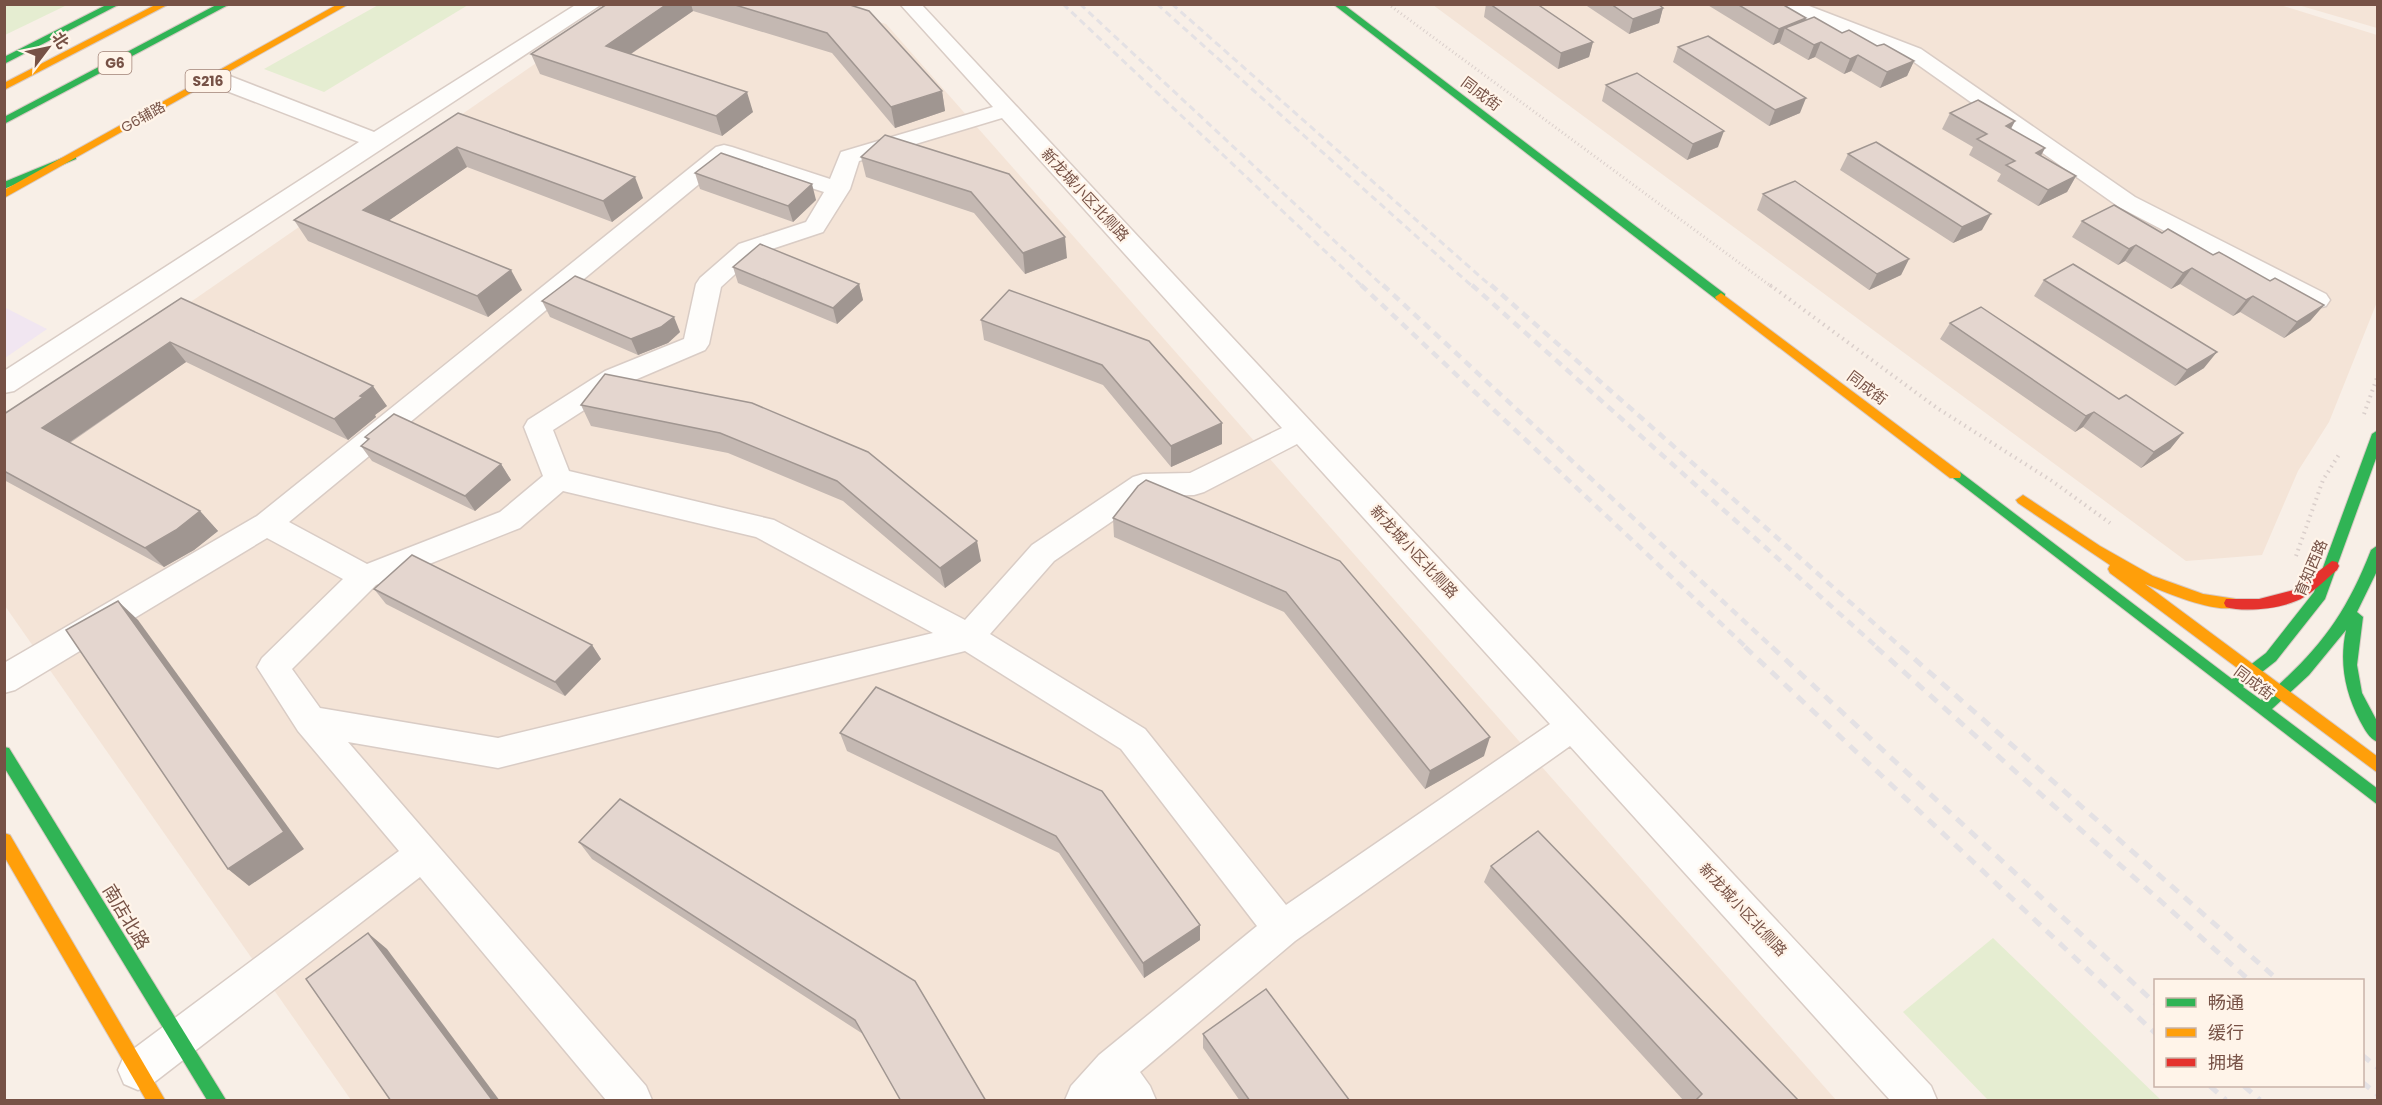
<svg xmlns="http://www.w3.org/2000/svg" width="2382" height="1105" viewBox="0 0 2382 1105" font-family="Poppins,'Noto Sans SC',sans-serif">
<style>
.residential{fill:#f4e4d7}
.education{fill:#f1e6f1}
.green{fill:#e5edd1}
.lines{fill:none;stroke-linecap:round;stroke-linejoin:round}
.street-casing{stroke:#d9ccc5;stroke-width:3}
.fast-casing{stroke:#d8cac4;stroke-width:2}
.slow-casing{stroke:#d8cac4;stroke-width:2}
.jam-casing{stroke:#d8cac4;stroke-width:2}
.path-far1{stroke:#dacfcb;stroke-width:3;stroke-dasharray:1 3;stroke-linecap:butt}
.path{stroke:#dacfcb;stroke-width:4;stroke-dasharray:1.5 4.5;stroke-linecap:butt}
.street{fill:#fefdfb;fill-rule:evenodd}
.fast{fill:#30b455;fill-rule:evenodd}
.slow{fill:#ff9f0a;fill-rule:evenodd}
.jam{fill:#e5322d;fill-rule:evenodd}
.rail-far2{stroke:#e4e1e4;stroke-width:3;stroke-dasharray:7 4.5;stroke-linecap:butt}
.rail-far1{stroke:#e4e1e4;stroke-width:4.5;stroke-dasharray:8 6;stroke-linecap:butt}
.rail{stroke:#e4e1e4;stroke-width:5;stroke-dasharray:10 8;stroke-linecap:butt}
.wall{fill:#c4b8b2}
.shaded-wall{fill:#a09691}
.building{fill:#e4d6cf;stroke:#a09691;stroke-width:1.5}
.labels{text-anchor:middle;stroke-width:4.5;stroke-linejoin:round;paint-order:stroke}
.shield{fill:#fff4e9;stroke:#a08377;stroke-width:1.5}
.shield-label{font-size:14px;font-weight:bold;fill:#775246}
.far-street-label{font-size:14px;fill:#775246;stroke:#fff4e9}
.street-label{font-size:15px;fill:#775246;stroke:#fff4e9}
.near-street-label{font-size:18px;fill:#775246;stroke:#fff4e9}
</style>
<rect width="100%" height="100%" fill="#f8efe7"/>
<g class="residential">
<polygon points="2277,4 2377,35 2377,302 2329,422 2298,471 2262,555 2186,561 1433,5"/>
<polygon points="620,5 820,5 886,24 1836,1100 351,1100 5,606 4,431"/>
<polygon points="2298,5 2377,5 2377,28"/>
</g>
<polygon class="education" points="4,307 47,329 5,358 4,358"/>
<g class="green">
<polygon points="5,4 67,4 67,5 5,35"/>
<polygon points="380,4 468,5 324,92 264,69"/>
<polygon points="1993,938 2161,1100 1988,1100 1903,1012"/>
</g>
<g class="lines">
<defs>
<g id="street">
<polygon points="577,4 602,4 14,391 4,393 4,371 359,142 206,83 203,78 206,73 214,72 222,73 374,132"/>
<path d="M900,4H921L1931,1086L1937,1100H1890L1570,746L1295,941L1140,1072L1150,1086L1156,1100H1065L1071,1086L1099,1055L1257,926L1121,749L965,651L498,768L348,742L646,1086L652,1100H606L420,877L152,1084L138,1090L124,1084L118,1070L124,1056L399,851L298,731L257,667L262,658L343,579L267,538L15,690L4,693V663L257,516L716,147L724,145L732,147L830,179L841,152L993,107ZM1002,118L1282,428L1190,473L1143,474L1133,477L1032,545L965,620L774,520L569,471L553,430L623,385L705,350L709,344L721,287L757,254L823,232L850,189L859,161ZM727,161L824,192L806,222L739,244L700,278L696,284L684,339L605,371L528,420L524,427L543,476L500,512L367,564L289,522ZM1297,444L1550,724L1286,905L1145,729L990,634L1054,561L1149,496L1194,495L1204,492ZM563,491L756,537L933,633L498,738L320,708L292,669L376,585L520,528Z"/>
<polygon points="1774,4 1804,4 1921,49 2135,197 2326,294 2330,300 2326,306 2317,308 2308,306 2119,207 1907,57 1777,8"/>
</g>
<g id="fast">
<polygon points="108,4 120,4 4,64 4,57"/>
<polygon points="218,4 230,4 4,124 4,117"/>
<polygon points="1333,4 1343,4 1725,294 1725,300 1717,300"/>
<polygon points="72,154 76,155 76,159 4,189 4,182"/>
<path d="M2378,430V453L2325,599L2276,661L2243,687L2261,700C2316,654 2345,617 2371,550L2378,545V569L2357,612L2363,617L2357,665L2362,693L2378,723V742C2369,739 2364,728 2360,721C2345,692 2339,663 2346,630L2309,675L2272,709L2378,789V805L1949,475L1950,472H1960L2232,679L2266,653L2314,592L2372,434Z"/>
<polygon points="4,747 9,748 226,1100 207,1100 4,767"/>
</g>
<g id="slow">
<polygon points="157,4 169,4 4,90 4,83"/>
<polygon points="338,4 349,4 4,198 4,190"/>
<polygon points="1721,293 1960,472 1961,475 1960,478 1950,478 1717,300 1715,297"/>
<path d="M2023,495L2100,546L2153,576L2203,594L2236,599L2238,603L2236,607C2215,614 2165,592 2145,584L2378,757V773L2110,573L2108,569L2110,565L2018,503L2016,500Z"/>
<polygon points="4,833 10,835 165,1100 146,1100 4,856"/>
</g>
<path id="jam" d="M2332,561L2337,562L2339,566L2337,570C2326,579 2316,590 2304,597C2287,608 2246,613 2226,607L2224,603L2226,599H2259L2294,590Z"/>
</defs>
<use href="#street" class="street-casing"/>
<use href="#fast" class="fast-casing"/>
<use href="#slow" class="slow-casing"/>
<use href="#jam" class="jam-casing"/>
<polyline class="path-far1" points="1388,4 1772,287"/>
<g class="path">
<polyline points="1770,285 1937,408 2052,481 2110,523"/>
<polyline points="2364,414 2378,375"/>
<polyline points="2296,556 2323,480 2340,453"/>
</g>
<use href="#street" class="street"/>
<use href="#fast" class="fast"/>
<use href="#slow" class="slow"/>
<use href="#jam" class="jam"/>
<g class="rail-far2">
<polyline points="1063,4 1363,287"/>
<polyline points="1080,4 1384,287"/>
<polyline points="1157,4 1473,287"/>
<polyline points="1172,4 1492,287"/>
</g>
<g class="rail-far1">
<polyline points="1361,285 1747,648"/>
<polyline points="1383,285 1773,648"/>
<polyline points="1472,285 1878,648"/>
<polyline points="1491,285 1902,648"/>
</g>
<g class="rail">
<polyline points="1745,647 2156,1034"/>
<polyline points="1772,647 2156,1004"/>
<polyline points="1876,647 2249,980"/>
<polyline points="1901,647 2278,980"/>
<polyline points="2362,1055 2378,1068"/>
<polyline points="2362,1082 2378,1095"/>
<polyline points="2210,1086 2226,1100"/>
<polyline points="2244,1086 2260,1100"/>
</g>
</g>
<g class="wall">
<polygon points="607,4 847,4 942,91 945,111 895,128 832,53 693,11 631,54 753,112 722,136 540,74 531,54"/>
<polygon points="1486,4 1537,4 1593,42 1589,57 1558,69 1484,17"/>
<polygon points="1584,4 1658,4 1663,8 1659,23 1629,34"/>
<polygon points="1706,4 1782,4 1806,18 1806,20 1914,61 1907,76 1880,88 1851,71 1844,74 1815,57 1808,60 1779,43 1780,42 1773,45"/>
<polygon points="1678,47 1800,113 1769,126 1673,62"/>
<polygon points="1606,85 1718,147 1687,160 1602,101"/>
<polygon points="458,113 643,198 612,222 467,167 389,220 522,290 488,317 308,241 294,220"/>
<polygon points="1950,113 2015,121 2011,129 2045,148 2041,156 2076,176 2067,192 2038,206 1997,181 2001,174 1969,155 1973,147 1942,129"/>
<polygon points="1848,154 1982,230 1953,243 1840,170"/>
<polygon points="861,157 1009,174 1067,258 1025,274 974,213 866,177"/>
<polygon points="695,173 816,200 793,222 700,189"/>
<polygon points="1763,194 1909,259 1901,275 1869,290 1757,210"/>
<polygon points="2082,221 2162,233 2324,305 2310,321 2284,338 2240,312 2233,316 2180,284 2171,289 2125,261 2118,265 2072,237"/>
<polygon points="733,267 859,284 863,300 837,324 738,283"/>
<polygon points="2044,280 2204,368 2175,386 2034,296"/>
<polygon points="1009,290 1222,444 1171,467 1103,385 984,340 981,320"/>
<polygon points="181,298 387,406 375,415 376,417 348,440 186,362 70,443 200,511 218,531 194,550 164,567 4,480 4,414"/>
<polygon points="542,301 680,332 668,343 638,355 550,317"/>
<polygon points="1950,323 2119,399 2183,433 2170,449 2141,468 2083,427 2075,432 1940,339"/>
<polygon points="581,405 868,452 981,561 945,588 843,501 728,453 591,426"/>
<polygon points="365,437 501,464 511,480 475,511 372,461 361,446 368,441"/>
<polygon points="1113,518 1340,561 1484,756 1425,789 1284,612 1114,537"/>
<polygon points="374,589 592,645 601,659 565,696 386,604"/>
<polygon points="876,687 1200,925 1200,940 1144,978 1059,853 847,751 840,733"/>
<polygon points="579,842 915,981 863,1034 592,859"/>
<polygon points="1491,866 1799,1101 1684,1101 1484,882"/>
<polygon points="1203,1034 1350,1101 1240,1101 1203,1048"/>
</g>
<g class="shaded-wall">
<polygon points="667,4 691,4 693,11 613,66 606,46"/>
<polygon points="1663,8 1659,23 1629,34 1633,19"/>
<polygon points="1806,18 1800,33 1785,28 1780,42 1773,45 1779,29"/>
<polygon points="1593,42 1589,57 1558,69 1561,53"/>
<polygon points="1821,42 1815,57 1808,60 1814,45"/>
<polygon points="1858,55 1851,71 1844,74 1850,59"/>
<polygon points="1914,61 1907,76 1880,88 1887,72"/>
<polygon points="942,91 945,111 895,128 891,107"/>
<polygon points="747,92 753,112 722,136 716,116"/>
<polygon points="1806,98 1800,113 1769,126 1775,110"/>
<polygon points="2015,121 2006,137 2006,126"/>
<polygon points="1724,131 1718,147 1687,160 1693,144"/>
<polygon points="457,147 467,167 375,230 363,210"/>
<polygon points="2045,148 2036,164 2036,153"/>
<polygon points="2076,176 2067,192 2038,206 2048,190"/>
<polygon points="635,177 643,198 612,222 603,201"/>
<polygon points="812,184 816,200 793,222 788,206"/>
<polygon points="1991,214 1982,230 1953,243 1962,227"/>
<polygon points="1065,237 1067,258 1025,274 1023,253"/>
<polygon points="2136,245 2125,261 2118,265 2129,249"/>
<polygon points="1909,259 1901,275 1869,290 1877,274"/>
<polygon points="2192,268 2180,284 2171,289 2183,273"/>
<polygon points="511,270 522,290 488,317 477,296"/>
<polygon points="859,284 863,300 837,324 833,308"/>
<polygon points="2253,296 2240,312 2233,316 2246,300"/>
<polygon points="2324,305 2310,321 2284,338 2297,322"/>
<polygon points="674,317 680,332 668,343 638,355 631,339"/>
<polygon points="170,342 186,362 61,448 42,428"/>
<polygon points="2217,352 2204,368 2175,386 2187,370"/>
<polygon points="373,386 387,406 375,415 376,417 348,440 334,419 360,396"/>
<polygon points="2094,412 2083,427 2075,432 2086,416"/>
<polygon points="1222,423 1222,444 1171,467 1171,446"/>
<polygon points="2183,433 2170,449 2141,468 2154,452"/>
<polygon points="501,464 511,480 475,511 465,496"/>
<polygon points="200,511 218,531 194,550 164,567 145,548"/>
<polygon points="977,541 981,561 945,588 940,568"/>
<polygon points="118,601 138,620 304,849 249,886 228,869"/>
<polygon points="592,645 601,659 565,696 555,682"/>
<polygon points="1490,737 1484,756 1425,789 1430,771"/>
<polygon points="1200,925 1200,940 1144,978 1143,963"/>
<polygon points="368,933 387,949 500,1101 493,1101"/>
</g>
<g class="building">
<polygon points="607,4 667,4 606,46 747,92 716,116 531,54"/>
<polygon points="732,4 847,4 869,11 942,91 891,107 827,33"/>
<polygon points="1490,4 1537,4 1593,42 1561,53"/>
<polygon points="1611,4 1658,4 1663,8 1633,19"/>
<polygon points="1737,4 1782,4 1806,18 1779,29"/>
<polygon points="1814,17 1842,33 1849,30 1877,46 1884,44 1914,61 1887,72 1858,55 1850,59 1821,42 1814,45 1785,28"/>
<polygon points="1708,36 1806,98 1775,110 1678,47"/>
<polygon points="1637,73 1724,131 1693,144 1606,85"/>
<polygon points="1978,100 2015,121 2006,126 2045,148 2036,153 2076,176 2048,190 2006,165 2015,161 1977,139 1987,134 1950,113"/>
<polygon points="458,113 635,177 603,201 457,147 363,210 511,270 477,296 294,220"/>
<polygon points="885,135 1009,174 1065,237 1023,253 971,192 861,157"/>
<polygon points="1876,142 1991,214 1962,227 1848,154"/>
<polygon points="721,153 812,184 788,206 695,173"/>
<polygon points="1795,181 1909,259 1877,274 1763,194"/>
<polygon points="2114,205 2162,233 2168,229 2213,255 2219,252 2270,281 2275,278 2324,305 2297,322 2253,296 2246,300 2192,268 2183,273 2136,245 2129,249 2082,221"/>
<polygon points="760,244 859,284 833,308 733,267"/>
<polygon points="2073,264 2217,352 2187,370 2044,280"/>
<polygon points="575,276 674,317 661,327 631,339 542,301"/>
<polygon points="1009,290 1149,341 1222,423 1171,446 1102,365 981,320"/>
<polygon points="181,298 373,386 360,396 363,397 334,419 170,342 42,428 200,511 176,530 145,548 4,471 4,414"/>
<polygon points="1981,307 2119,399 2126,395 2183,433 2154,452 2094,412 2086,416 1950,323"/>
<polygon points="605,374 752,403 868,452 977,541 940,568 837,481 720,433 581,405"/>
<polygon points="394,414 501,464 465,496 361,446 369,439 365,437"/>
<polygon points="1146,480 1340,561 1490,737 1430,771 1286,592 1113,518 1138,486"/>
<polygon points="412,555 592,645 555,682 374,589"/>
<polygon points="118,601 284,832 228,869 66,630"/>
<polygon points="876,687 1102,791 1200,925 1143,963 1056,836 840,733"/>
<polygon points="620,799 915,981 986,1101 901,1101 855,1020 579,842"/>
<polygon points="1538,831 1799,1101 1695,1101 1702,1094 1491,866"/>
<polygon points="368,933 493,1101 391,1101 306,979"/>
<polygon points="1266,989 1350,1101 1250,1101 1203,1034"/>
</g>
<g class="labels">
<g class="shield">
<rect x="98.5" y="52" width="33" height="22" rx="4.5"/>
<rect x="185.5" y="70" width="45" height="22" rx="4.5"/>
</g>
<g class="shield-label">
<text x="115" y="68">G6</text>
<text x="208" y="86">S216</text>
</g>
<g class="far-street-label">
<text transform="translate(143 117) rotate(-29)" y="5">G6辅路</text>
</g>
<g class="street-label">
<text transform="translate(1481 94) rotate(37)" y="5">同成街</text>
<text transform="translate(1085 195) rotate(47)" y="5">新龙城小区北侧路</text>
<text transform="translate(1867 388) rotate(37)" y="5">同成街</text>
<text transform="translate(1414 552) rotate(47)" y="5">新龙城小区北侧路</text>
<text transform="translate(2311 568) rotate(-67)" y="5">育知西路</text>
<text transform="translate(2254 683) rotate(37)" y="5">同成街</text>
<text transform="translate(1743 910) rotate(47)" y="5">新龙城小区北侧路</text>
</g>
<g class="near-street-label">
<text transform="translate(126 917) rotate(59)" y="6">南店北路</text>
</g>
</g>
<rect width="2382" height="1105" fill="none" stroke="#775246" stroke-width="12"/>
<rect x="2154" y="979" width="210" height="108" fill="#fff4e9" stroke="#c9b3a8" stroke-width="1.5"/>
<rect x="2166" y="998" width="30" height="9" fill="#30b455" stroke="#c9b3a8" stroke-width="1.5"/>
<text x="2208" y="1009" font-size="18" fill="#775246">畅通</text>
<rect x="2166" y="1028" width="30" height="9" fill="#ff9f0a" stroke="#c9b3a8" stroke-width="1.5"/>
<text x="2208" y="1039" font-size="18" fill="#775246">缓行</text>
<rect x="2166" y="1058" width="30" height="9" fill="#e5322d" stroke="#c9b3a8" stroke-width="1.5"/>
<text x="2208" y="1069" font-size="18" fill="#775246">拥堵</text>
<g transform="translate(48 48) rotate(58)" stroke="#fff4e9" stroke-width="4.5" paint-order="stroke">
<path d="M0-4.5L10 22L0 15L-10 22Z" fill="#775246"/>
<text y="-9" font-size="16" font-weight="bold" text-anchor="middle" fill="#775246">北</text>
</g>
</svg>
